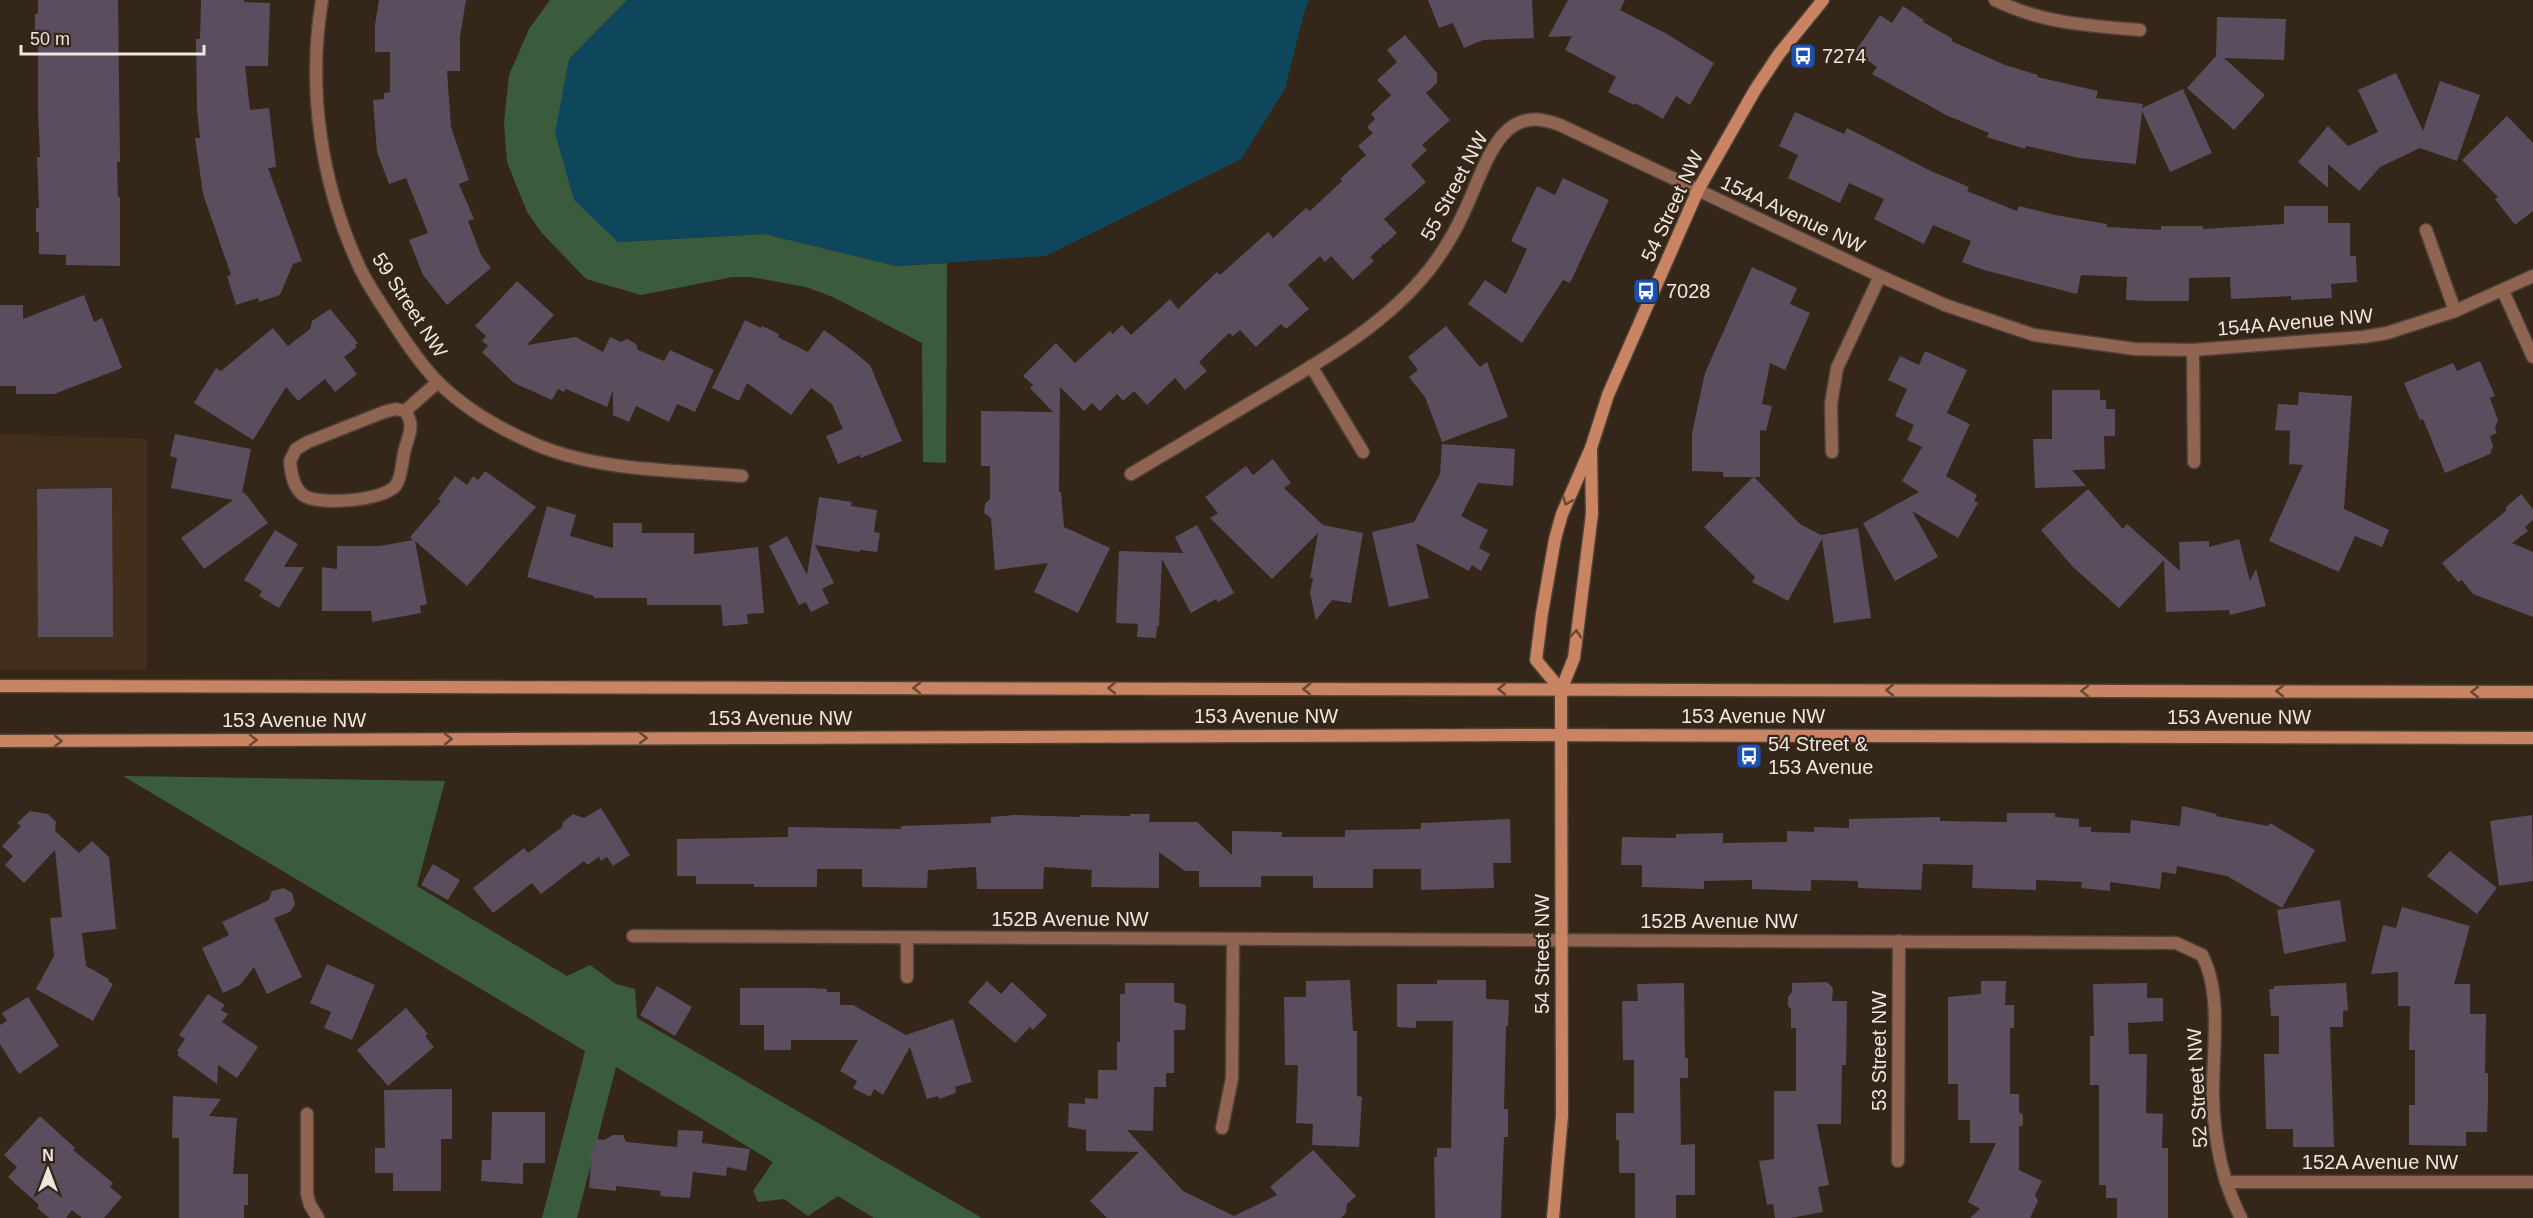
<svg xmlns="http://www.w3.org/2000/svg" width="2533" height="1218" viewBox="0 0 2533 1218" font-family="Arial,sans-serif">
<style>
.built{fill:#422e1d}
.green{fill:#3a5c3c}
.water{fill:#0e475b}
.building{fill:#594d5e}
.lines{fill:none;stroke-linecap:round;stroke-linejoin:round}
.street-casing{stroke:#4f4135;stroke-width:15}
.secondary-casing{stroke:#4f4135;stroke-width:15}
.street{stroke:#8f6450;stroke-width:12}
.secondary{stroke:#c98464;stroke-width:12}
.oneway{stroke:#694734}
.labels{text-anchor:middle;stroke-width:4.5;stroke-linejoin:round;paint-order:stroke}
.poi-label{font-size:20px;fill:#f0e6de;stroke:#35261a;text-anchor:start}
.street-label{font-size:20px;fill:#f0e6de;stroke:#35261a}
</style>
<rect width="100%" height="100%" fill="#35261a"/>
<polygon class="built" points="0,434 147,439 147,670 0,670"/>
<g class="green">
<polygon points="550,0 627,0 569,59 618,242 765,234 896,266 947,263 946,463 923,462 922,343 833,297 806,287 751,277 732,277 641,295 586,279 541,232 527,212 507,162 504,123 509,75 529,29"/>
<polygon points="123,776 445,781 417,886 567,976 590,965 616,984 635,989 637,1018 982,1218 874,1218 838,1196 808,1216 784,1199 758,1202 753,1191 773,1162 616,1067 577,1218 542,1218 585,1051"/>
</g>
<polygon class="water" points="627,0 1309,0 1304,13 1285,89 1241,159 1046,256 896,266 765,234 618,242 574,200 555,133 569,59"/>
<g class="building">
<polygon points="38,0 118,0 120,162 117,162 118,197 120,197 120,266 66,265 66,255 39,254 39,232 36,232 36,208 39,208 37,157 40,157 38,111 38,39 35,39 35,14 38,14"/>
<polygon points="201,0 244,0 244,2 270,3 268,66 245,66 250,110 269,108 276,167 268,168 302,261 293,264 280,295 259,302 258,298 236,305 227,276 231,275 203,194 195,138 200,138 197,110 196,39 200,39"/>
<polygon points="379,0 466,0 460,37 460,71 447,71 451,127 469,180 459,184 474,219 468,221 481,255 491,268 447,305 423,275 409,240 428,233 406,178 389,184 377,152 373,100 384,99 384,93 390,92 390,52 375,52 375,25"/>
<polygon points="1428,0 1532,0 1534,38 1483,40 1464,48 1453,23 1439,28"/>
<polygon points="1568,0 1625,0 1620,10 1667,34 1714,63 1690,105 1676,96 1663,119 1635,103 1634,105 1608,92 1616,77 1565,50 1572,36 1548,37"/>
<polygon points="1903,6 1924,20 1923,22 1953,39 1951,41 2005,65 2038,75 2037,77 2098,91 2096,98 2143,104 2142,108 2183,89 2212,153 2170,172 2142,111 2136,164 2079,158 2026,146 2025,149 1987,137 1989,133 1946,115 1872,74 1877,67 1855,52 1880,15 1892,23"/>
<polygon points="2217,17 2286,19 2284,60 2224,58 2265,95 2234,130 2187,88 2216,56"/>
<polygon points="1405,35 1437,73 1437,83 1426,93 1450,120 1422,145 1427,150 1411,165 1426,182 1384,219 1397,233 1384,245 1382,243 1382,246 1370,257 1374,261 1353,280 1331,256 1325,262 1320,256 1288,285 1309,309 1286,329 1281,324 1256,347 1240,330 1233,336 1229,333 1199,362 1207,371 1185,390 1175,378 1147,405 1134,391 1123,401 1117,394 1100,411 1092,403 1084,411 1060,387 1059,492 1061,492 1064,527 1110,548 1078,613 1034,592 1048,563 995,570 991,518 984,513 985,504 990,499 990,466 981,466 981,411 1053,412 1030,388 1033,385 1023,376 1056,343 1075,363 1110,331 1113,334 1122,325 1131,335 1170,299 1178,309 1217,272 1220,275 1268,232 1273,238 1306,208 1310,211 1342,181 1340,179 1366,155 1358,146 1373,133 1367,127 1375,119 1371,114 1391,95 1377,80 1397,62 1387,50"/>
<polygon points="2396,73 2423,131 2440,81 2480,95 2457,161 2420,148 2380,167 2359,191 2328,164 2328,188 2298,162 2328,126 2348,146 2378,132 2358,90"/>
<polygon points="1795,112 1844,134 1847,128 1931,171 1969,187 1967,191 2017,211 2019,206 2055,215 2107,224 2107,227 2161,230 2161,226 2203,226 2203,229 2284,224 2284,206 2328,206 2328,223 2350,223 2350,256 2356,256 2357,282 2331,284 2332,298 2291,300 2291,296 2231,299 2230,277 2189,278 2189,301 2149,301 2126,300 2127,277 2081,275 2077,294 1984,270 1962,262 1971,241 1933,225 1924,244 1874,219 1884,199 1849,183 1840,203 1788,178 1798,155 1779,146"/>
<polygon points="2507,116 2533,143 2533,211 2515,225 2495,199 2498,197 2462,160"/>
<polygon points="1563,178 1609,200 1570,283 1563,280 1522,343 1468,304 1485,280 1506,294 1527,249 1511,241 1537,186 1555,195"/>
<polygon points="1752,267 1797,288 1790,304 1810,313 1785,370 1770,363 1762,404 1772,406 1766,431 1760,430 1760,477 1754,477 1800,524 1821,535 1858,528 1871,618 1834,623 1822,539 1788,601 1752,582 1755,577 1704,527 1753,477 1723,477 1723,472 1692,471 1692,433 1705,373"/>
<polygon points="517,281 554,315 527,345 576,337 603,352 610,337 621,342 627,339 636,344 638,350 664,361 670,350 714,370 695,412 677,404 669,422 636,406 629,422 613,415 613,390 607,407 566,389 564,392 558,389 552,400 514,383 482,352 488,346 482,341 486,336 475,326"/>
<polygon points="84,295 94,322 102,318 122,368 54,394 16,394 16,386 0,386 0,305 23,305 23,319"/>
<polygon points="330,309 358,343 355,345 357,347 344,357 357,374 335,392 325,379 298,401 286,387 253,440 194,403 216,368 221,371 273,328 288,346 310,329 312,321"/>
<polygon points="745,320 761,328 762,326 779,334 778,337 808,352 824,330 853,351 870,365 902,441 861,458 860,455 838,464 826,436 843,429 832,404 811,388 791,415 747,383 739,401 712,388"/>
<polygon points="1446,326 1480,367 1487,362 1508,417 1442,442 1425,397 1409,377 1418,370 1408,357"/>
<polygon points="1925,351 1967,370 1947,413 1970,424 1946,476 1977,495 1974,501 1978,503 1958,538 1912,511 1938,557 1895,581 1863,523 1919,492 1902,481 1922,447 1907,440 1914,425 1895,416 1907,389 1888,380 1900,356 1919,365"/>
<polygon points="2480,361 2495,396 2490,398 2498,420 2495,428 2497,433 2490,436 2493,446 2490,454 2445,473 2423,419 2420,420 2404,383 2453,363 2457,371"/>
<polygon points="2052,390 2100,390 2100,400 2106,400 2106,409 2115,409 2115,436 2104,436 2105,469 2072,470 2086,486 2035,488 2033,439 2052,439"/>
<polygon points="2299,392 2352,396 2344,509 2389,530 2382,547 2355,536 2339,572 2269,541 2303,465 2289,464 2290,431 2275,430 2278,404 2298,405"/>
<polygon points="175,434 251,449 242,493 244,492 268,523 204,569 181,538 233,500 171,488 177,458 170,456"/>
<polygon points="1442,444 1515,449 1513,486 1478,483 1461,516 1488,530 1479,548 1490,554 1481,571 1472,565 1469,571 1416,543 1429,598 1389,607 1372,532 1414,522 1440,474"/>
<polygon points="1273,459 1291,483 1284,488 1323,525 1363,533 1351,603 1332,600 1316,620 1310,593 1313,578 1310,578 1318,533 1272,579 1210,518 1218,513 1205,497 1246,466 1253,475"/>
<polygon points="485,471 536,507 467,586 415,541 427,604 420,606 421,613 372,622 371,611 322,611 322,567 337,569 337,546 380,546 413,540 410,537 441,501 438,499 455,476 467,485 473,476 478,480"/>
<polygon points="112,488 113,637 38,637 37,489"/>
<polygon points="2088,489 2123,529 2127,524 2180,571 2179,542 2209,541 2209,547 2239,539 2250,581 2256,569 2266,606 2230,615 2229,610 2166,612 2164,560 2119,608 2073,567 2041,530"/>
<polygon points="2521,494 2533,509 2533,520 2525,527 2528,531 2512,543 2533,552 2533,617 2473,594 2462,580 2458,582 2442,563 2507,510 2505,508"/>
<polygon points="819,497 852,502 851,506 877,510 874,532 880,533 877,552 860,550 859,552 815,545 834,583 822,589 829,603 811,612 806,602 799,605 769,546 787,536 807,575"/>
<polygon points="547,506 576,515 570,536 613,548 613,523 642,523 642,533 694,533 694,554 758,547 764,613 747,614 748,624 723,626 721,605 647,605 647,598 594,598 594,596 527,577"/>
<polygon points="1197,525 1234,593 1218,602 1216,599 1191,613 1162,559 1159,626 1157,626 1156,638 1137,637 1138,624 1116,623 1119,551 1183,553 1175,537"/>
<polygon points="275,530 298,544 284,567 304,567 279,608 259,596 262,591 244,580"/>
<polygon points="2182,806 2217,814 2216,816 2268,826 2270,823 2315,850 2282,908 2227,876 2177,866 2176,874 2162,872 2160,889 2110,882 2110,891 2081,888 2082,882 2036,880 2036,890 1972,888 1973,865 1923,864 1921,890 1858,888 1858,881 1811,880 1811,891 1752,889 1752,880 1704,881 1704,889 1642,887 1642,865 1621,865 1622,837 1676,838 1676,834 1723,833 1723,843 1787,842 1787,831 1814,832 1814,827 1849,828 1849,819 1940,817 1940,821 2007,822 2007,813 2055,813 2055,817 2079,819 2079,827 2091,827 2091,832 2130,833 2131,820 2180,826"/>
<polygon points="601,808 630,855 613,866 607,857 601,861 599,857 587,865 584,861 541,894 532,883 493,913 473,888 524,848 528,853 562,827 563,822 573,814 584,818"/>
<polygon points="30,811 48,814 56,822 55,831 79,853 92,841 109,857 116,929 82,933 86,966 109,979 108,981 113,984 93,1021 36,989 54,956 50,918 62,917 55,850 24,883 5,865 13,856 2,846 21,826 17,823"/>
<polygon points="1130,814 1150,814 1149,822 1197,822 1232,855 1232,831 1282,832 1282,837 1345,837 1345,830 1421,829 1421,823 1510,819 1511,863 1493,863 1494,888 1453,889 1421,890 1421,869 1373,869 1373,888 1313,888 1313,876 1261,876 1261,887 1199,887 1199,871 1185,871 1159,852 1159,888 1091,887 1092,870 1044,867 1043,889 977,889 976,867 928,870 927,888 862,887 862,869 817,869 817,887 754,887 754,884 696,884 696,876 677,876 677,839 788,837 788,827 901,829 901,826 991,823 991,817 1014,815 1080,817 1080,815 1130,816"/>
<polygon points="2532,815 2533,881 2499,886 2490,821"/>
<polygon points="2450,851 2497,888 2477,914 2427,876"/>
<polygon points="433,864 460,880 448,900 421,885"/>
<polygon points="284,888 292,893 295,904 290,912 274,918 302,977 267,994 254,967 240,985 223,993 202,948 229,935 222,922 269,900 272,891"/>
<polygon points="2340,900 2346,941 2284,954 2277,910"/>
<polygon points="2402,907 2470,926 2454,984 2470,984 2470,1014 2486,1014 2485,1073 2488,1073 2488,1100 2487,1132 2466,1132 2466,1146 2409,1145 2409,1105 2415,1105 2415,1050 2409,1050 2410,1006 2398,1006 2398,972 2371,974 2383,925 2396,928"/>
<polygon points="327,964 375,985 352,1040 324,1028 331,1012 310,1003"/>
<polygon points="1350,980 1353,1031 1357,1031 1357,1096 1362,1097 1359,1147 1312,1145 1313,1124 1296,1123 1298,1065 1285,1065 1284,997 1306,997 1306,981"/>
<polygon points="1437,980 1486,980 1486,999 1509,1000 1508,1026 1506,1026 1504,1109 1508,1109 1508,1137 1504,1137 1501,1218 1435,1218 1434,1157 1437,1157 1437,1148 1451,1148 1453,1021 1416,1021 1416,1028 1397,1027 1397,984 1437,984"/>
<polygon points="987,981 1001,994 1012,982 1047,1015 1033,1030 1030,1027 1015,1043 968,1002"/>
<polygon points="1981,981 2006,981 2005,1005 2014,1005 2014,1028 2010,1028 2010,1094 2019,1094 2019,1112 2023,1115 2023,1125 2019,1127 2019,1170 2042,1181 2035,1195 2038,1201 2030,1218 1970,1218 1980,1209 1968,1202 1996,1143 1970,1143 1970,1120 1958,1120 1958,1084 1948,1084 1948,997 1981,994"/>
<polygon points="1827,982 1833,988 1832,1001 1847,1001 1846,1065 1842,1065 1841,1124 1817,1124 1829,1185 1818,1187 1823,1212 1791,1218 1775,1218 1773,1204 1767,1205 1759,1161 1774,1159 1774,1091 1796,1091 1796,1028 1791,1028 1791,1009 1788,1006 1788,997 1792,992 1792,983"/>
<polygon points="1125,983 1174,983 1174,1002 1186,1005 1185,1030 1174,1030 1174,1073 1166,1073 1166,1087 1154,1087 1153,1131 1127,1130 1183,1191 1234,1216 1277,1195 1270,1187 1313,1150 1356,1196 1347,1204 1346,1213 1341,1218 1107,1218 1090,1201 1139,1152 1086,1151 1086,1130 1068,1127 1069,1103 1085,1104 1085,1098 1098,1099 1098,1070 1117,1070 1117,1042 1120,1042 1120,994 1125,994"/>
<polygon points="1684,983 1685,1058 1688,1058 1688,1078 1680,1078 1681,1145 1695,1144 1695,1195 1676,1195 1676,1218 1635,1218 1635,1173 1619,1173 1619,1140 1616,1140 1616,1113 1634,1113 1634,1060 1623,1060 1622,1001 1638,1001 1637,984"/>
<polygon points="2147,983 2147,998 2163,998 2163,1021 2128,1023 2129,1054 2147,1054 2146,1113 2163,1114 2162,1148 2168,1148 2168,1218 2117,1218 2117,1198 2106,1198 2106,1185 2099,1185 2099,1085 2090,1085 2090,1036 2094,1036 2093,984"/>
<polygon points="2346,983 2348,1010 2343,1011 2343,1027 2330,1027 2334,1147 2293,1147 2293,1129 2266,1129 2264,1054 2279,1054 2279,1016 2271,1016 2269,989 2274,989 2274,986"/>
<polygon points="657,986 692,1007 675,1036 640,1015"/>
<polygon points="740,988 811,988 827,989 827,992 840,992 840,1005 853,1005 906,1035 953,1019 972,1082 955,1087 956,1093 939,1099 938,1096 927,1099 910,1047 883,1095 874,1089 870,1097 853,1088 857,1081 840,1071 858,1040 791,1040 791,1050 764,1050 764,1025 740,1025"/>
<polygon points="208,994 225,1005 221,1010 228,1014 222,1022 258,1047 237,1078 218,1065 217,1084 177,1055 179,1052 177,1051 185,1039 179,1035"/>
<polygon points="28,997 59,1046 19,1074 0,1044 0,1025 7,1021 2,1013"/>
<polygon points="406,1008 428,1034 425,1036 434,1047 388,1086 357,1050"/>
<polygon points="452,1089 452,1139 441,1139 441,1191 393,1191 393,1173 375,1173 375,1148 385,1148 384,1090"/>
<polygon points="173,1096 221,1099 209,1116 237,1118 233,1174 248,1174 248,1205 244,1205 244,1218 179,1218 179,1138 172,1138"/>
<polygon points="492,1112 545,1112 545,1163 523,1163 523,1184 481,1181 482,1160 491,1160"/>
<polygon points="40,1116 75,1148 73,1150 113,1183 110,1187 122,1197 104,1218 82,1218 72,1210 66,1218 49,1218 37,1208 39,1205 8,1177 17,1167 4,1155"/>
<polygon points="678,1130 703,1131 702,1143 750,1149 746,1171 727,1167 726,1176 693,1172 690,1198 660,1196 661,1191 616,1186 616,1191 589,1188 592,1149 595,1149 596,1139 604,1140 613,1135 623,1135 626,1142 677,1147"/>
</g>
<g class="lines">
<defs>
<g id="street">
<path d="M322,0C307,89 321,184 359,266C368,286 382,305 394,324C407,344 421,365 438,382C464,408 502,430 537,445C599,471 675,470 742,476"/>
<path d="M1995,0C2041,23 2089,26 2140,30"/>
<polyline points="2503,291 2533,357"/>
<polyline points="2455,311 2533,276"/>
<polyline points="2193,350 2194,462"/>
<polyline points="1311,366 1363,452"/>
<path d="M405,411C415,425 409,434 405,449C402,459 402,477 396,485C385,501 317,506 303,495C293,487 291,473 290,461L296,449L308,442L384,412L396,409L405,411L438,382"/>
<polyline points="1832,452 1831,404 1837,368 1880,276"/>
<path d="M1131,474C1177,447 1222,420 1267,393C1326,358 1386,324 1429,270C1443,252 1455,232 1464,212C1476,188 1490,140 1513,126C1529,116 1544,119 1560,125L1880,276L1945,305L2034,335L2135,349L2193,350L2363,337L2387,333L2455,311L2426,230"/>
<path d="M633,936L2176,943L2202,955C2223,994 2212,1054 2213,1097C2214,1139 2222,1181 2241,1218"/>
<polyline points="907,937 907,977"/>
<polyline points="307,1114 307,1194 310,1205 318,1218"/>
<polyline points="1222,1128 1232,1078 1233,940"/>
<polyline points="1898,1161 1899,941"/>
<polyline points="2226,1182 2533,1182"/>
</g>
<g id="secondary">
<polyline points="0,686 2533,692"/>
<polyline points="1561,690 1536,660 1542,613 1555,539 1562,514 1591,448 1608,395 1698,190 1755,90 1779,54 1823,0"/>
<polyline points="0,741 1521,735 2533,738"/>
<polyline points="1553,1218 1562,1116 1561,690 1574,658 1592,514 1591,448"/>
</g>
</defs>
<use href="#street" class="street-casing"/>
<use href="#secondary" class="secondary-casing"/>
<use href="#street" class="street"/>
<use href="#secondary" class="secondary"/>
</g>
<defs><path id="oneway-chevron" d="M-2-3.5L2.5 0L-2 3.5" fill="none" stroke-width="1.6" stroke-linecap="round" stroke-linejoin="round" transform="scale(1.5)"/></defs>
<g class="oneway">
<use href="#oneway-chevron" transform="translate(1567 501) rotate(112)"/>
<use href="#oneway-chevron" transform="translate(1576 634) rotate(-85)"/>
<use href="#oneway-chevron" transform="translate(917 688) rotate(-180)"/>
<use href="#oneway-chevron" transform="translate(1112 688) rotate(-180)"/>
<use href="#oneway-chevron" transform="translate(1307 689) rotate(-180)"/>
<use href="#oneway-chevron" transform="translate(1502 689) rotate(-180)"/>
<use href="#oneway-chevron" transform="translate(1890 690) rotate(-180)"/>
<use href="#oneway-chevron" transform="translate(2085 691) rotate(-180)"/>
<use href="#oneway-chevron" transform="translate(2280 691) rotate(-180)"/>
<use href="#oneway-chevron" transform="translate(2475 692) rotate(-180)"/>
<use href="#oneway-chevron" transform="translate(643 738)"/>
<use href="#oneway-chevron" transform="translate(448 739)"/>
<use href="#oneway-chevron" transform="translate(253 740)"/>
<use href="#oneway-chevron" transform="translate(58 741)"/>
</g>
<defs>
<symbol id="bus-square" viewBox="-11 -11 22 22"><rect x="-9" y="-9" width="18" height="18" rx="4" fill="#1a4fb4" stroke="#35261a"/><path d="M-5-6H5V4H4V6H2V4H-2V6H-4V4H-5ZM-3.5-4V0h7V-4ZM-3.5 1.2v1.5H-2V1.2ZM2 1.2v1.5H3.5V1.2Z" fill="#fff"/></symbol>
</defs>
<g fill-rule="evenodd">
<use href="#bus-square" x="1788" y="41" width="30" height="30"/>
<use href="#bus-square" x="1631" y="276" width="30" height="30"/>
<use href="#bus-square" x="1734" y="741" width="30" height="30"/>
</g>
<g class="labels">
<g class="poi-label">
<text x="1822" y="63">7274</text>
<text x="1666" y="298">7028</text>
<text x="1768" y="751">54 Street &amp;<tspan x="1768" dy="23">153 Avenue</tspan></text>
</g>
<g class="street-label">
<text transform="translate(1454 186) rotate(-62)" y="7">55 Street NW</text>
<text transform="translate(1672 206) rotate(-65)" y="7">54 Street NW</text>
<text transform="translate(1793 214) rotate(25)" y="7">154A Avenue NW</text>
<text transform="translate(410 305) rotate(57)" y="7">59 Street NW</text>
<text transform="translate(2295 322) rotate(-5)" y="7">154A Avenue NW</text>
<text x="1266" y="723">153 Avenue NW</text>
<text x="1753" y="723">153 Avenue NW</text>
<text x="2239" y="724">153 Avenue NW</text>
<text x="780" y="725">153 Avenue NW</text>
<text x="294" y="727">153 Avenue NW</text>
<text x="1070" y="926">152B Avenue NW</text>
<text x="1719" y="928">152B Avenue NW</text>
<text transform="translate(1542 954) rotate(-90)" y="7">54 Street NW</text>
<text transform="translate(1879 1051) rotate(-90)" y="7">53 Street NW</text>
<text transform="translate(2197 1088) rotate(-93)" y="7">52 Street NW</text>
<text x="2380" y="1169">152A Avenue NW</text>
</g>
</g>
<g transform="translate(48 1170)" stroke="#35261a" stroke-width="4.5" paint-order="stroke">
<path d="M0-4.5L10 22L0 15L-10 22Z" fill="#f0e6de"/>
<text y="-9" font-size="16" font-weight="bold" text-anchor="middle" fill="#f0e6de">N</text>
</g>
<path d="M21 45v9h183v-9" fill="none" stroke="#f0e6de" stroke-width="3"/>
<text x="30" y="45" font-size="18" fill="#f0e6de" stroke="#35261a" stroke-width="4.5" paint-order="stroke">50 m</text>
</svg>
